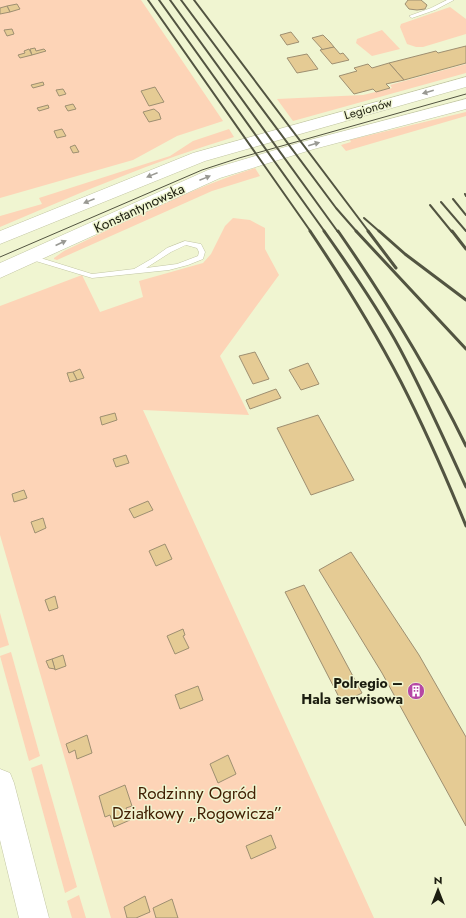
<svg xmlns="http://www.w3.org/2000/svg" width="466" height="918" viewBox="0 0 466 918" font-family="Jost,sans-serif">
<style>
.green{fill:#fdd4b7}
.building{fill:#e5cb94;stroke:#9e8f71}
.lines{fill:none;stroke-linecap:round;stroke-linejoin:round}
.lane-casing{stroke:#c2c6a4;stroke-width:1}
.secondary-casing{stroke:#c2c6a4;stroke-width:1}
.lane{fill:#fff;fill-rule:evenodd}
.secondary{fill:#fff;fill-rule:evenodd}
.tram{stroke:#525441;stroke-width:1}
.rail-far1{stroke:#525441;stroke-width:2}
.rail{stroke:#525441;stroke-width:3}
.oneway{fill:#999993}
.labels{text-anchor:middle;stroke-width:3;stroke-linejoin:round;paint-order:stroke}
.far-street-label{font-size:12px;fill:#1c1d10;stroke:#f0f5d1}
.street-label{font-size:14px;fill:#1c1d10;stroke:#f0f5d1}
.poi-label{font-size:14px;font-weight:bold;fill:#1c1d10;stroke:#f0f5d1;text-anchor:end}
.near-park-label{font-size:17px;fill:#422104;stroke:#f0f5d1}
</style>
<rect width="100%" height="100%" fill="#f0f5d1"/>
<g class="green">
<polygon points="0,0 141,0 223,121 177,136 133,160 0,198"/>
<polygon points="450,7 466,19 466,34 423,47 416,47 407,44 400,27 401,24"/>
<polygon points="382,30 400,49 372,56 356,43 357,39"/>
<polygon points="466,64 466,73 293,121 277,99 363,95 392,88 390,85"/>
<polygon points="466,112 466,116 346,151 341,145 351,142 350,140 366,136"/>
<path d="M229,129L234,137C154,161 77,194 0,227V216L42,204L39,198L170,156L193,141Z"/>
<path d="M255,168L260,176L212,191L57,260L54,259V258L64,251C127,221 189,189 255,168Z"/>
<polygon points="233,218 250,220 265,228 265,249 279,275 220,356 249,415 143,410 374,918 111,918 0,535 0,306 82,275 100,312 143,297 139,281 203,263 211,254 225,226"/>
<polygon points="0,613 9,645 0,648"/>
<polygon points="11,652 40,756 29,761 0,656"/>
<polygon points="42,764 77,887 65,893 31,768"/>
<polygon points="79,895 86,918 72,918 67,901"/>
</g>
<g class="building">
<polygon points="408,0 421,0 427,5 425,9 417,10 409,9 405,4"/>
<polygon points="17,4 20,9 10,12 7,6"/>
<polygon points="7,6 10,12 0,14 0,8"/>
<polygon points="12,29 14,34 7,36 4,30"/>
<polygon points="291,32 299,42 287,45 280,35"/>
<polygon points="323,35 330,42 334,47 323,50 312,38"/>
<polygon points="466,46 466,63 404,80 389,63 436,51 438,53"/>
<polygon points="334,47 340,54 343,53 349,60 332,64 320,50"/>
<polygon points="35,48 36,51 44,49 46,51 32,55 30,49"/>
<polygon points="29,49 32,55 20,58 18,55 25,53 24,51"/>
<polygon points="307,54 318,69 297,73 287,58"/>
<polygon points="389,63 404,80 386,84 390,88 376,92 373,89 354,94 339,76 357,71 354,68 368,64 372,68"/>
<polygon points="43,82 44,85 33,88 31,85"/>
<polygon points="155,87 164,102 149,106 141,91"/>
<polygon points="63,89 66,94 59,96 56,90"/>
<polygon points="73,104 76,109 68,111 65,106"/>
<polygon points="48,105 49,108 39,111 37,108"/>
<polygon points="154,109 159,113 161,119 149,122 143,112"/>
<polygon points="62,129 66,136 57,138 54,131"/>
<polygon points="75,145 79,152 73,153 70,147"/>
<polygon points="255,352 269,379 253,384 239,356"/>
<polygon points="308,363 319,384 301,390 289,370"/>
<polygon points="80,369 84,378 77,380 73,372"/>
<polygon points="73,372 77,380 70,382 67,373"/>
<polygon points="276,389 281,398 250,409 246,400"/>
<polygon points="115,413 117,420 102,425 100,417"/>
<polygon points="318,415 354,480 311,495 277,428"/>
<polygon points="126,455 129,463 116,467 113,459"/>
<polygon points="24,490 27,498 14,502 12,494"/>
<polygon points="148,501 153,510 134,518 129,509"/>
<polygon points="43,518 46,528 35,533 31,522"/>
<polygon points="165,544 172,559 156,566 149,551"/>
<polygon points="351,552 419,655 466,737 466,826 382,673 319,570"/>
<polygon points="304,585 362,693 342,703 285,592"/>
<polygon points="55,596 58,608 49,611 45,600"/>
<polygon points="183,629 185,635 183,636 189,648 175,654 167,636"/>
<polygon points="63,655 66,666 55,670 52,659"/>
<polygon points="52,659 55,669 49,668 46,661"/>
<polygon points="198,686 203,700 180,709 175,695"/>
<polygon points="87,735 92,753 77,759 75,750 69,753 66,744"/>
<polygon points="228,755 236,774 218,783 210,764"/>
<polygon points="125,785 132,806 126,808 130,820 114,827 110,815 105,817 99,796"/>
<polygon points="271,835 276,848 251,859 246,846"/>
<polygon points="145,896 150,912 136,918 127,918 124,907"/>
<polygon points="172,899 178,918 156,918 153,908"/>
</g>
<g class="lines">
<defs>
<g id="lane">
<polygon points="447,0 454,0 435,10 412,18 409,16 431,8"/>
<path d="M185,241L201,244L205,252L203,259L188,265L169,270L92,278L29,259L28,257L31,255L92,274L134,269L153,258L167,248ZM186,245L197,248L199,252L198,256L177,264L146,268L171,252Z"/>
</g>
<g id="secondary">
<polygon points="466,77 466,87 205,161 0,244 0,231 193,153"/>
<polygon points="466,99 466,109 314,149 220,178 0,278 0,263 208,170 302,142"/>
<polygon points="0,769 10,773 14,783 49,918 19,918 0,840"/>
</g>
</defs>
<use href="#lane" class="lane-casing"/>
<use href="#secondary" class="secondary-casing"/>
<use href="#lane" class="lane"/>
<use href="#secondary" class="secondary"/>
<polyline class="tram" points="0,257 202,170 239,158 466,94"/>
<g class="rail-far1">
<polyline points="148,0 311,232"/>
<polyline points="159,0 325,232"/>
<polyline points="170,0 338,232"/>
<polyline points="181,0 336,208 357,232"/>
<polyline points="194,0 369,232"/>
<polyline points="465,194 466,196"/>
<polyline points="453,199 466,215"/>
<polyline points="441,202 466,231"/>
<polyline points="430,205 452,232"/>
<polyline points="364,218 380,232"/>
</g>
<g class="rail">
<path d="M310,231C343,280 374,330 401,382C425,429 446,477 466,526"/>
<path d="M324,231C351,269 378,308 400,349C424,394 445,441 466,487"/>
<path d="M338,231C386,300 429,370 466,446"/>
<polyline points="356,231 466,349"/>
<polyline points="368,231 396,268"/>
<polyline points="379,231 405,254 466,300"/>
<polyline points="452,231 466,249"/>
</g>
</g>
<defs><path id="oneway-solid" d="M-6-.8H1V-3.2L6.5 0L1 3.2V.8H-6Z"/></defs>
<g class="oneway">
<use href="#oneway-solid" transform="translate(428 92) rotate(164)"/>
<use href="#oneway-solid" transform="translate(314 144) rotate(-16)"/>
<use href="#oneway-solid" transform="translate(152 175) rotate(158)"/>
<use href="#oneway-solid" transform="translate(205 178) rotate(-22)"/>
<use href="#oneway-solid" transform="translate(89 201) rotate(158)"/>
<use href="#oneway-solid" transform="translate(61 243) rotate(-25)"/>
</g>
<defs>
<symbol id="building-disc" viewBox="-11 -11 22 22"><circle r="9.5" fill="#b547a5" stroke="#f0f5d1"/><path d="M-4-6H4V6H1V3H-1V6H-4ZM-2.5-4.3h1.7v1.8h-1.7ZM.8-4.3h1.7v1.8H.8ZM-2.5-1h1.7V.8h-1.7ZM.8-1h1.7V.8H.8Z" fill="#fff"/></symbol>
</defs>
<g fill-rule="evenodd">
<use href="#building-disc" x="406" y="681" width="20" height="20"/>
</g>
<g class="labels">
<g class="far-street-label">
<text transform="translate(368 109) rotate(-16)" y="4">Legionów</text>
</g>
<g class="street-label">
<text transform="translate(139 208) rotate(-25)" y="5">Konstantynowska</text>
</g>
<g class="poi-label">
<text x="403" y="688">Polregio –<tspan x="403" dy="16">Hala serwisowa</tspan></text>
</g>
<g class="near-park-label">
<text x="197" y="799">Rodzinny Ogród<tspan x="197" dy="20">Działkowy „Rogowicza”</tspan></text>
</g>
</g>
<g transform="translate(438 890)" stroke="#f0f5d1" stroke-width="3" paint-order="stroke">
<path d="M0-3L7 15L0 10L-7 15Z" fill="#1c1d10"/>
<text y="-6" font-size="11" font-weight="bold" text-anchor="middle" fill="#1c1d10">N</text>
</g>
</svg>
